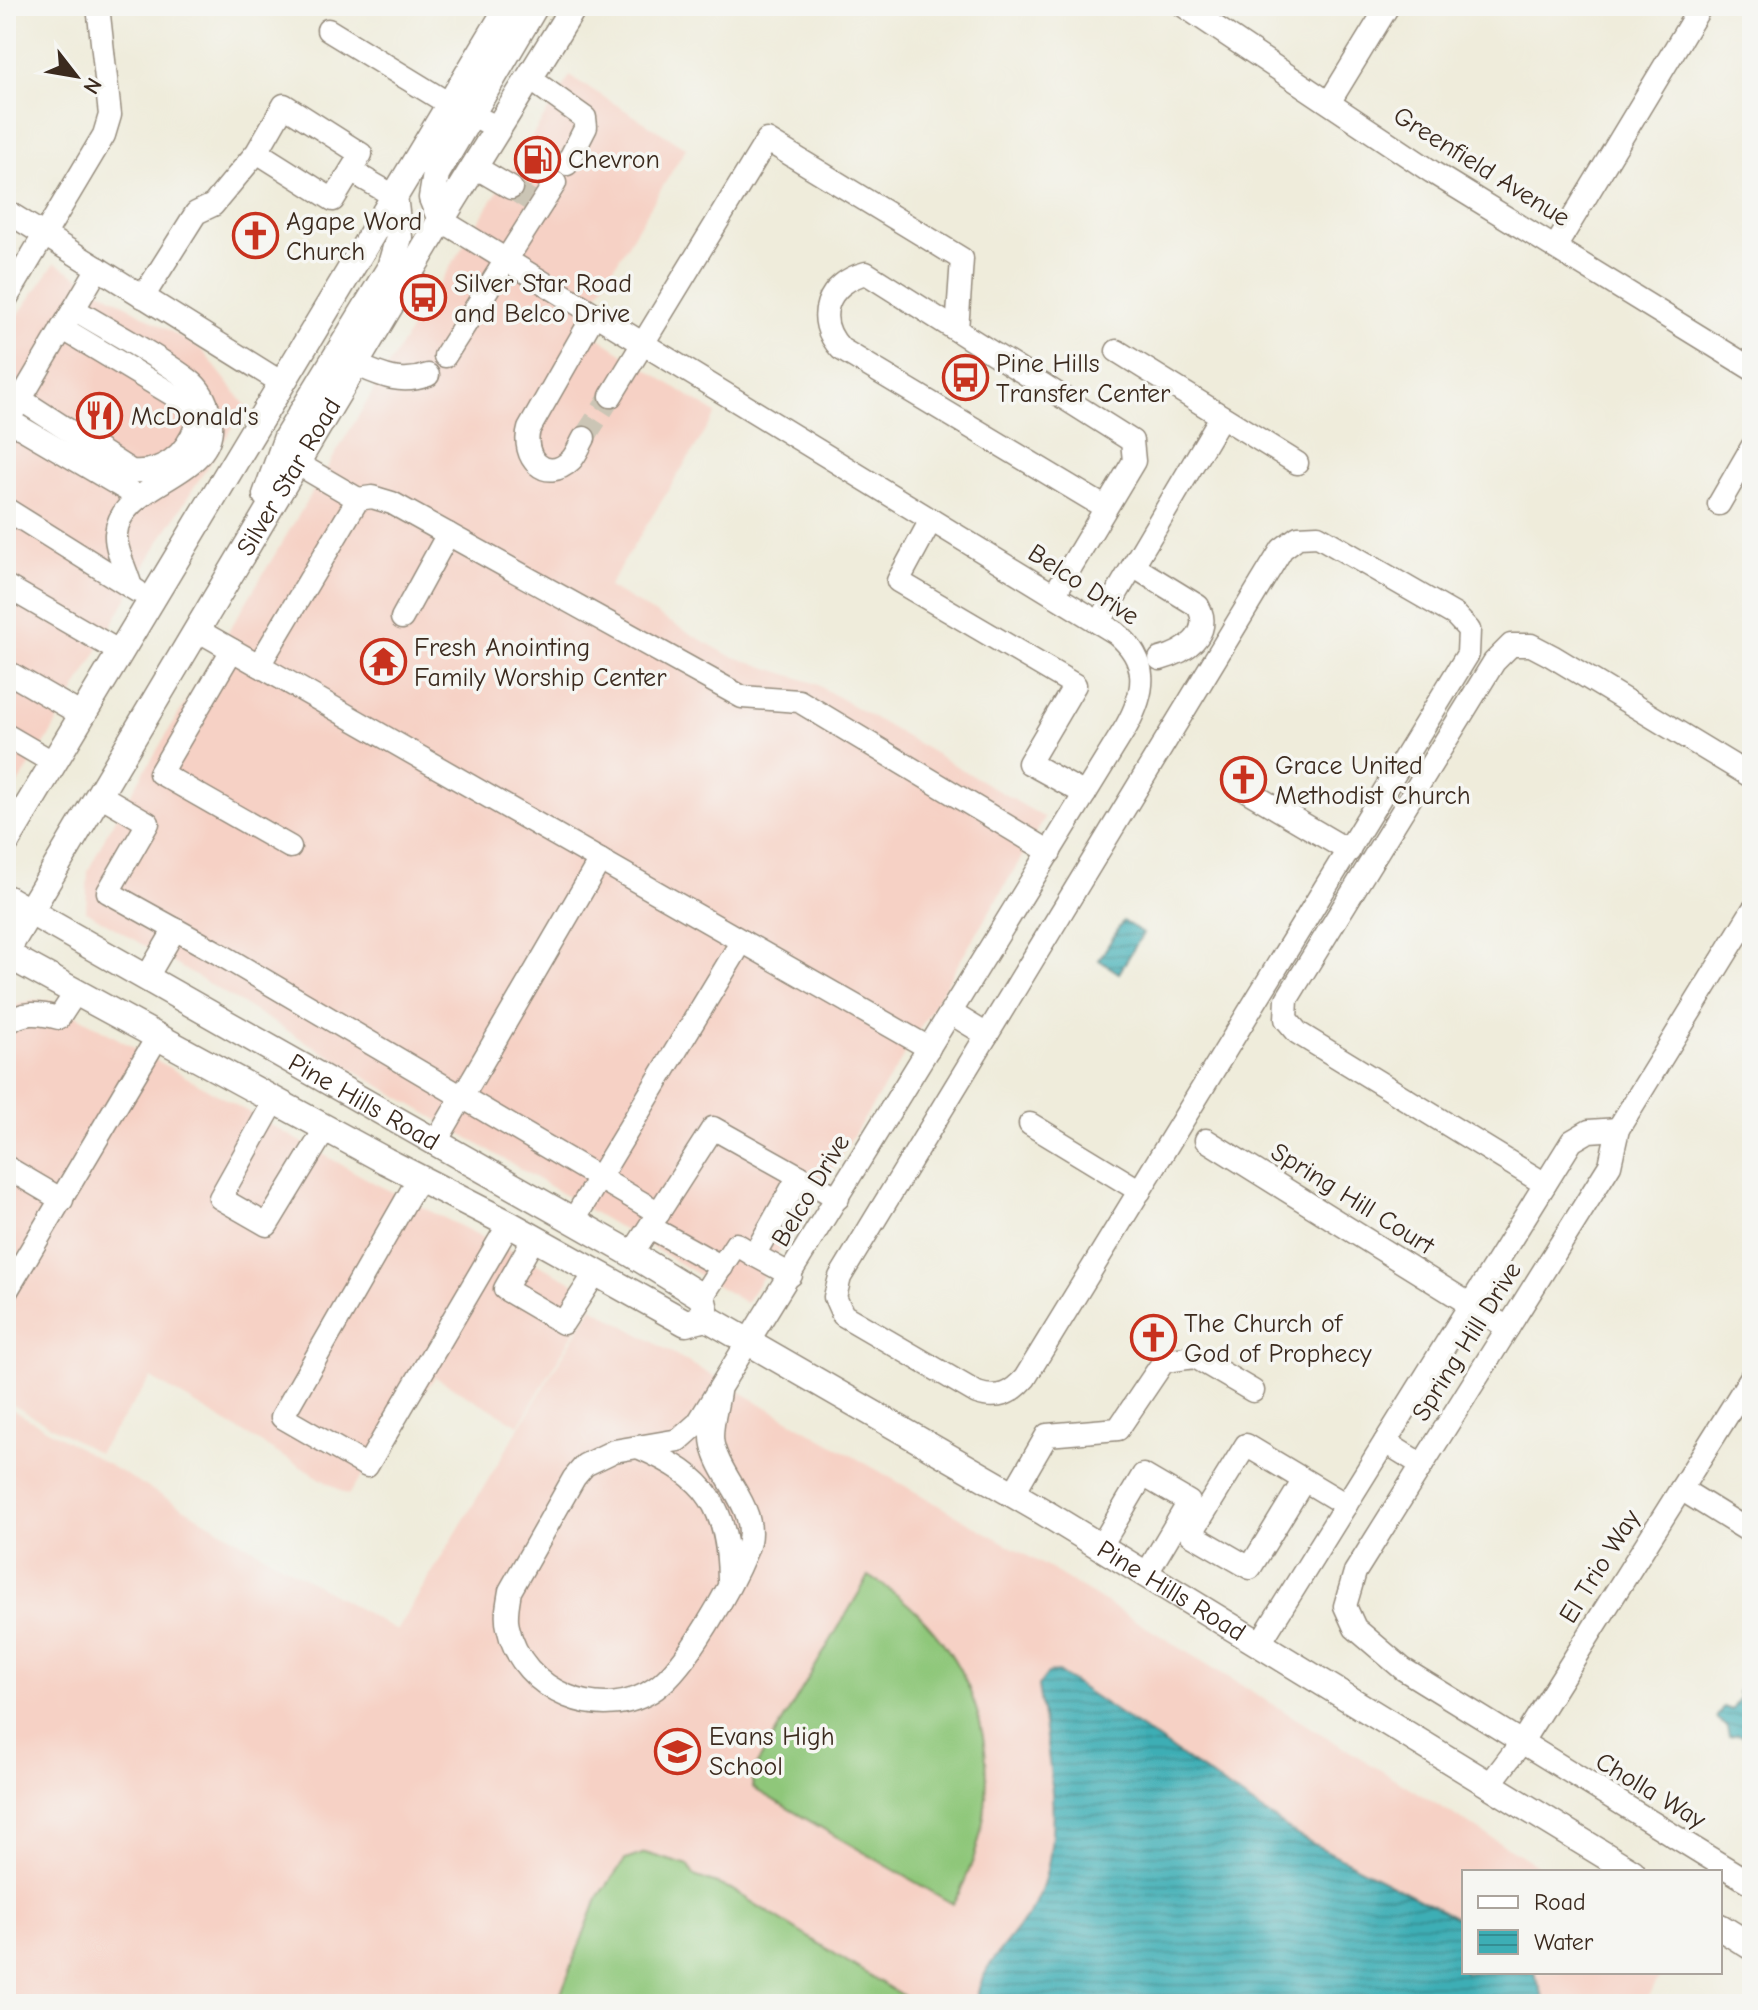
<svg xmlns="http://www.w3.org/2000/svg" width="1758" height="2010" viewBox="0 0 1758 2010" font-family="'Comic Neue',sans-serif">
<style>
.built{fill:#f6d1c5}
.grass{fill:#8fc77a;stroke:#65784c;stroke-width:2}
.water{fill:url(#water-rules);stroke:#3c6c6a;stroke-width:2}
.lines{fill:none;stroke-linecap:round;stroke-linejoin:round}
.minor-tunnel{stroke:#cbc5b5;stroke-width:22;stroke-dasharray:22 11;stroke-linecap:butt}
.minor-casing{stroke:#958b7c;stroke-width:25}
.major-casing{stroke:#958b7c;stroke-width:29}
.minor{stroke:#fff;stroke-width:22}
.major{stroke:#fff;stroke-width:26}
.labels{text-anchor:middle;stroke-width:7;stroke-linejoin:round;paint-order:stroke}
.poi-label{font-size:26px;fill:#3b2a1e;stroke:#f6f6f2;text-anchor:start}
.street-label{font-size:26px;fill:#3b2a1e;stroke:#f6f6f2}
</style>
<defs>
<pattern id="water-rules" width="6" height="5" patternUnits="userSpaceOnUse" patternTransform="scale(2)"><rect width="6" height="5" fill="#3daeb5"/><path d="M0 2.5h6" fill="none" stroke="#348e93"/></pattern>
</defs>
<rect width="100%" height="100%" fill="#f6f6f2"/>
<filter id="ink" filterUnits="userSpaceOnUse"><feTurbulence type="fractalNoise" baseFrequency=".0125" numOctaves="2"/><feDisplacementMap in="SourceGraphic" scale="16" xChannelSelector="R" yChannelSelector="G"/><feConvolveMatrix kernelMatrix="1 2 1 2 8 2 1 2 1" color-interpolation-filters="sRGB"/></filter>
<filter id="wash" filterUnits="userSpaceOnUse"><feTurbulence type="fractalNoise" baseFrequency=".006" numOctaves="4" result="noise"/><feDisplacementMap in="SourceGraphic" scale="32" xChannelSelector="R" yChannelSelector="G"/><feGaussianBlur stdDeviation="1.8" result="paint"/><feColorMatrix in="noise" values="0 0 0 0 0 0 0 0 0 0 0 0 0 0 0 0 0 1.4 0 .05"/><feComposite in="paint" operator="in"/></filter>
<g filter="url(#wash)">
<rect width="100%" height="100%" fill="#efecdb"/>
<g class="built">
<polygon points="570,76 686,148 579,325 716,414 608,587 728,655 814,683 1045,818 897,1067 746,1303 86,911 88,871 106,835 401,345"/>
<polygon points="55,263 202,350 246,406 156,547 46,742 6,801 6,332"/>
<polygon points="33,1000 51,1001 376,1184 597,1294 519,1425 435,1377 348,1495 151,1378 98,1453 6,1401 6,1009"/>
<polygon points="592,1307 1059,1574 1548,1872 1464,1872 1464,1972 1663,1972 1643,2004 6,2004 6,1406 397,1631"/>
</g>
<g class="grass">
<path d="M869,1576C987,1646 1019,1787 953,1904L753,1788L751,1775Z"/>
<polygon points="645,1853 689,1866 694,1876 731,1889 915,2004 557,2004 597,1899 625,1860"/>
</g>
<g class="water">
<polygon points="1123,921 1143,933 1119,973 1099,960"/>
<path d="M1058,1672L1300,1837L1464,1922V1972H1534L1546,2004H976C979,1958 1028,1930 1042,1888C1063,1825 1048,1749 1038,1686L1048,1673Z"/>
<polygon points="1747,1680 1752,1683 1752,1736 1748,1740 1738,1734 1729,1736 1727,1727 1716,1718 1723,1707 1732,1710 1740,1697 1738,1692"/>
</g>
</g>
<g filter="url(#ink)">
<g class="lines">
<g class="minor-tunnel">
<polyline points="511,188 533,202"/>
<polyline points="584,438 611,396"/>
</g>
<defs>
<g id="minor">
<polyline points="1184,6 1432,172 1752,369"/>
<polyline points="328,30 449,104 499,128"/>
<polyline points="529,78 585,118 586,127 567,164"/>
<polyline points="1330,101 1388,6"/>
<polyline points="475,167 511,188"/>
<polyline points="351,171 394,196"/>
<polyline points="6,211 282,383"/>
<path d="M441,220L1116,633C1150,661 1146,691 1126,727L698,1423L679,1440L614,1451L585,1465L574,1478L510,1591C508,1603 505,1616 508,1627C521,1692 603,1726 656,1688C687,1666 731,1587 746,1551C763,1511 721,1482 713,1445C709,1429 717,1408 719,1392"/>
<polyline points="1556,246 1701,6"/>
<polyline points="143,297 196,213 213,205 257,152 333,200 361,154 284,105 257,152"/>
<polyline points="6,299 104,135 110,115 98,6"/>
<path d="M74,309C111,332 154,353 189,380C201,389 207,402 210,416C223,477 120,480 116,534C115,549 127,572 131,587"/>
<polyline points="1117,351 1297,463"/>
<polyline points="445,356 555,183"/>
<path d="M357,365C382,376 401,385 428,375"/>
<path d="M6,395L20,399L131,471C162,474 186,455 196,426L192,412L180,399L62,328"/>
<polyline points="611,396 767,140 962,259 957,330"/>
<polyline points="8,420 139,497"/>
<polyline points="6,424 98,268"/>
<path d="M584,438C580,445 576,455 571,460C545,485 521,456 529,429L594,315"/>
<polyline points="298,464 358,499"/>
<polyline points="1719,504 1752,447"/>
<polyline points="6,509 137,591"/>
<polyline points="931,520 898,581 1075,685 1029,763 1085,794"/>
<path d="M1318,536L1455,615L1469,630L1468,654L1025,1378C1011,1394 998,1400 977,1393L843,1315L835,1297L840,1277L1282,549L1298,537Z"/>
<path d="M1133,566L1198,606C1214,634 1184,653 1160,659"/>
<polyline points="6,586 120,652"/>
<path d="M1054,595L1134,461L1132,441L866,273C827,283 813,319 841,349L1106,508"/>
<polyline points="402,618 448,534"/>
<polyline points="1099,623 1221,417"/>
<polyline points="199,631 929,1048"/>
<polyline points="232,650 160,773 290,847"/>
<polyline points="259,665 358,499 372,497 392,503 742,697 799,701 1050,852"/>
<polyline points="6,671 82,715"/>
<polyline points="6,735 54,763"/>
<polyline points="1237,785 1349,851"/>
<polyline points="100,795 148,823 108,892 218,953 659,1213"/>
<polyline points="1752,911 1618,1129 1610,1165 1355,1572 1345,1606 1355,1628 1403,1669 1752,1884"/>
<polyline points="147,977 175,929"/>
<polyline points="951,1013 987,1035"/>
<path d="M6,1025C21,1010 40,1013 59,1018L76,992"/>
<polyline points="275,1100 220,1198 267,1225 326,1128"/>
<polyline points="1030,1124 1140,1191"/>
<polyline points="437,1140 600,860"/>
<polyline points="1206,1140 1508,1328"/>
<polyline points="6,1167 62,1200"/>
<polyline points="419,1178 282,1417 367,1466 509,1224"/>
<polyline points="1545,1184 1298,1033 1286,1019 1287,999 1494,662 1511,645 1531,645 1552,656 1752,777"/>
<polyline points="573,1221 742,941"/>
<polyline points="650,1227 722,1267"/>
<polyline points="534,1238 505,1289 563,1323 596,1272"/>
<polyline points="632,1254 713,1128 838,1198"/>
<polyline points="791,1275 754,1255 799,1176"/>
<polyline points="6,1292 158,1036"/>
<polyline points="702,1297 736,1244 754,1255"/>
<polyline points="1385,1442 1422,1465"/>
<path d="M640,1448C707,1477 728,1507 729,1580"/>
<polyline points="1304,1480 1250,1568 1191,1534 1246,1445 1346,1505"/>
<polyline points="1681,1489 1752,1533"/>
<polyline points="1013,1494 1047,1435 1118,1429 1164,1361 1195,1357 1253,1391"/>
<polyline points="1101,1546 1143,1475 1189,1502 1147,1573"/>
<polyline points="1260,1643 1572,1141 1589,1131 1618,1129"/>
<polyline points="1490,1784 1521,1743 1752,1376"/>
</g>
<g id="major">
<polyline points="441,220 432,198 436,174 535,6"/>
<polyline points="266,495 287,437 390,268 399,237 394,196"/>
<polyline points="6,842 509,6"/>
<path id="s1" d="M6,898L632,1254L702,1297L707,1318"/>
<path id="s2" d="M6,951L441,220L574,6"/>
<path id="s3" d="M6,954L386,1161L509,1224L686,1323L707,1318L1042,1511L1632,1872"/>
<polyline points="1720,1927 1752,1947"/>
</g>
</defs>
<use href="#minor" class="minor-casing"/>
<use href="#major" class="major-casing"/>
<use href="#minor" class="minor"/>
<use href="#major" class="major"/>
</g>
</g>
<defs>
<symbol id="fuel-ring" viewBox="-11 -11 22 22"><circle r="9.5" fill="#f6f6f2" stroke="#c8321e" stroke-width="1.5"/><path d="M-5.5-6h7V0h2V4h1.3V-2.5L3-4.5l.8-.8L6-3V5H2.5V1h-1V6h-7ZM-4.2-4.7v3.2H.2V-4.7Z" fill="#c8321e"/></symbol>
<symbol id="church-ring" viewBox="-11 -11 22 22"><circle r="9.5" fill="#f6f6f2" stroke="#c8321e" stroke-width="1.5"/><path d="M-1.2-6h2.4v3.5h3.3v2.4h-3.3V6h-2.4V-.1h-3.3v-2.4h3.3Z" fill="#c8321e"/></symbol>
<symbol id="bus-ring" viewBox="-11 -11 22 22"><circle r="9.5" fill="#f6f6f2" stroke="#c8321e" stroke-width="1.5"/><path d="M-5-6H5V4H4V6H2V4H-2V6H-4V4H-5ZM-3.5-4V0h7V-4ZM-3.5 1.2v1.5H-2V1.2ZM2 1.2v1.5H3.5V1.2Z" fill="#c8321e"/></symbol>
<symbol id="restaurant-ring" viewBox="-11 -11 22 22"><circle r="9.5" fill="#f6f6f2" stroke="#c8321e" stroke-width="1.5"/><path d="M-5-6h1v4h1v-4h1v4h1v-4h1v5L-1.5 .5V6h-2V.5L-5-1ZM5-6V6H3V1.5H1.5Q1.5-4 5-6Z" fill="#c8321e"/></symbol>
<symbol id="temple-ring" viewBox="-11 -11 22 22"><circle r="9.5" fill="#f6f6f2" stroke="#c8321e" stroke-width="1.5"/><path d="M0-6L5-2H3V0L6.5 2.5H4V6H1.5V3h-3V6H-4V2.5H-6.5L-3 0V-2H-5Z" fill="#c8321e"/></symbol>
<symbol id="school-ring" viewBox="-11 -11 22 22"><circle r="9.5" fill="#f6f6f2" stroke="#c8321e" stroke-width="1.5"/><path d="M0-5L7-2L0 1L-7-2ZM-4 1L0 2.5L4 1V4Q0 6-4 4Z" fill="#c8321e"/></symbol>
</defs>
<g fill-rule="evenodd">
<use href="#fuel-ring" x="512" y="134" width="51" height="51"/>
<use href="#church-ring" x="230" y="210" width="51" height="51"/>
<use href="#bus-ring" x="398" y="272" width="51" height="51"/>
<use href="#bus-ring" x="940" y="352" width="51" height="51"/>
<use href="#restaurant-ring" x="74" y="390" width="51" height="51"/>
<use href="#temple-ring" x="358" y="636" width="51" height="51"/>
<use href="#church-ring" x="1218" y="754" width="51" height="51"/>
<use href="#church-ring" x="1128" y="1312" width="51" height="51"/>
<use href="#school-ring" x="652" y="1726" width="51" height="51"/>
</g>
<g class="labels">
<g class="poi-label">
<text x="568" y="168">Chevron</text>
<text x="286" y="230">Agape Word<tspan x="286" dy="30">Church</tspan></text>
<text x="454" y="292">Silver Star Road<tspan x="454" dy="30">and Belco Drive</tspan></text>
<text x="996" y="372">Pine Hills<tspan x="996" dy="30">Transfer Center</tspan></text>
<text x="131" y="425">McDonald's</text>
<text x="414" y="656">Fresh Anointing<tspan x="414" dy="30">Family Worship Center</tspan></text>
<text x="1275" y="774">Grace United<tspan x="1275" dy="30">Methodist Church</tspan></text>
<text x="1184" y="1332">The Church of<tspan x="1184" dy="30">God of Prophecy</tspan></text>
<text x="709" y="1745">Evans High<tspan x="709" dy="30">School</tspan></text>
</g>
<g class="street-label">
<text transform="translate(1482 166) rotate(32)" y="9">Greenfield Avenue</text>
<text dy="9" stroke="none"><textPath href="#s2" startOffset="552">Silver Star Road</textPath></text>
<text transform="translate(1084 584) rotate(33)" y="9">Belco Drive</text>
<text dy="9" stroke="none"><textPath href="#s1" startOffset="412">Pine Hills Road</textPath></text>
<text transform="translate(810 1190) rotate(-59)" y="9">Belco Drive</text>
<text transform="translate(1353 1198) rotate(32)" y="9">Spring Hill Court</text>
<text transform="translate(1466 1341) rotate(-58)" y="9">Spring Hill Drive</text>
<text transform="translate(1599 1566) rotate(-58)" y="9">El Trio Way</text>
<text dy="9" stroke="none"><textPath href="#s3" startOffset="1334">Pine Hills Road</textPath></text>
<text transform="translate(1651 1790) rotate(31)" y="9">Cholla Way</text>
</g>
</g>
<rect width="1758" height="2010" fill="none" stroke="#f6f6f2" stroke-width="32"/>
<rect x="1462" y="1870" width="260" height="104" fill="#f6f6f2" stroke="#aba49d" stroke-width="2"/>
<rect x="1478" y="1896" width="40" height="12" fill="#ffffff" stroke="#aba49d" stroke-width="2"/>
<text x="1534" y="1910" font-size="24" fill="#3b2a1e">Road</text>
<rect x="1478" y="1930" width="40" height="24" fill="url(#water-rules)" stroke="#aba49d" stroke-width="2"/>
<text x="1534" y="1950" font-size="24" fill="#3b2a1e">Water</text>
<g transform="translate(76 76) rotate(121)" stroke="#f6f6f2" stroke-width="6" paint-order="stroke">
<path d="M0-6L14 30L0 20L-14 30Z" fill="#3b2a1e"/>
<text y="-12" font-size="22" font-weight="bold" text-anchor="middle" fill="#3b2a1e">N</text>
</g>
</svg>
